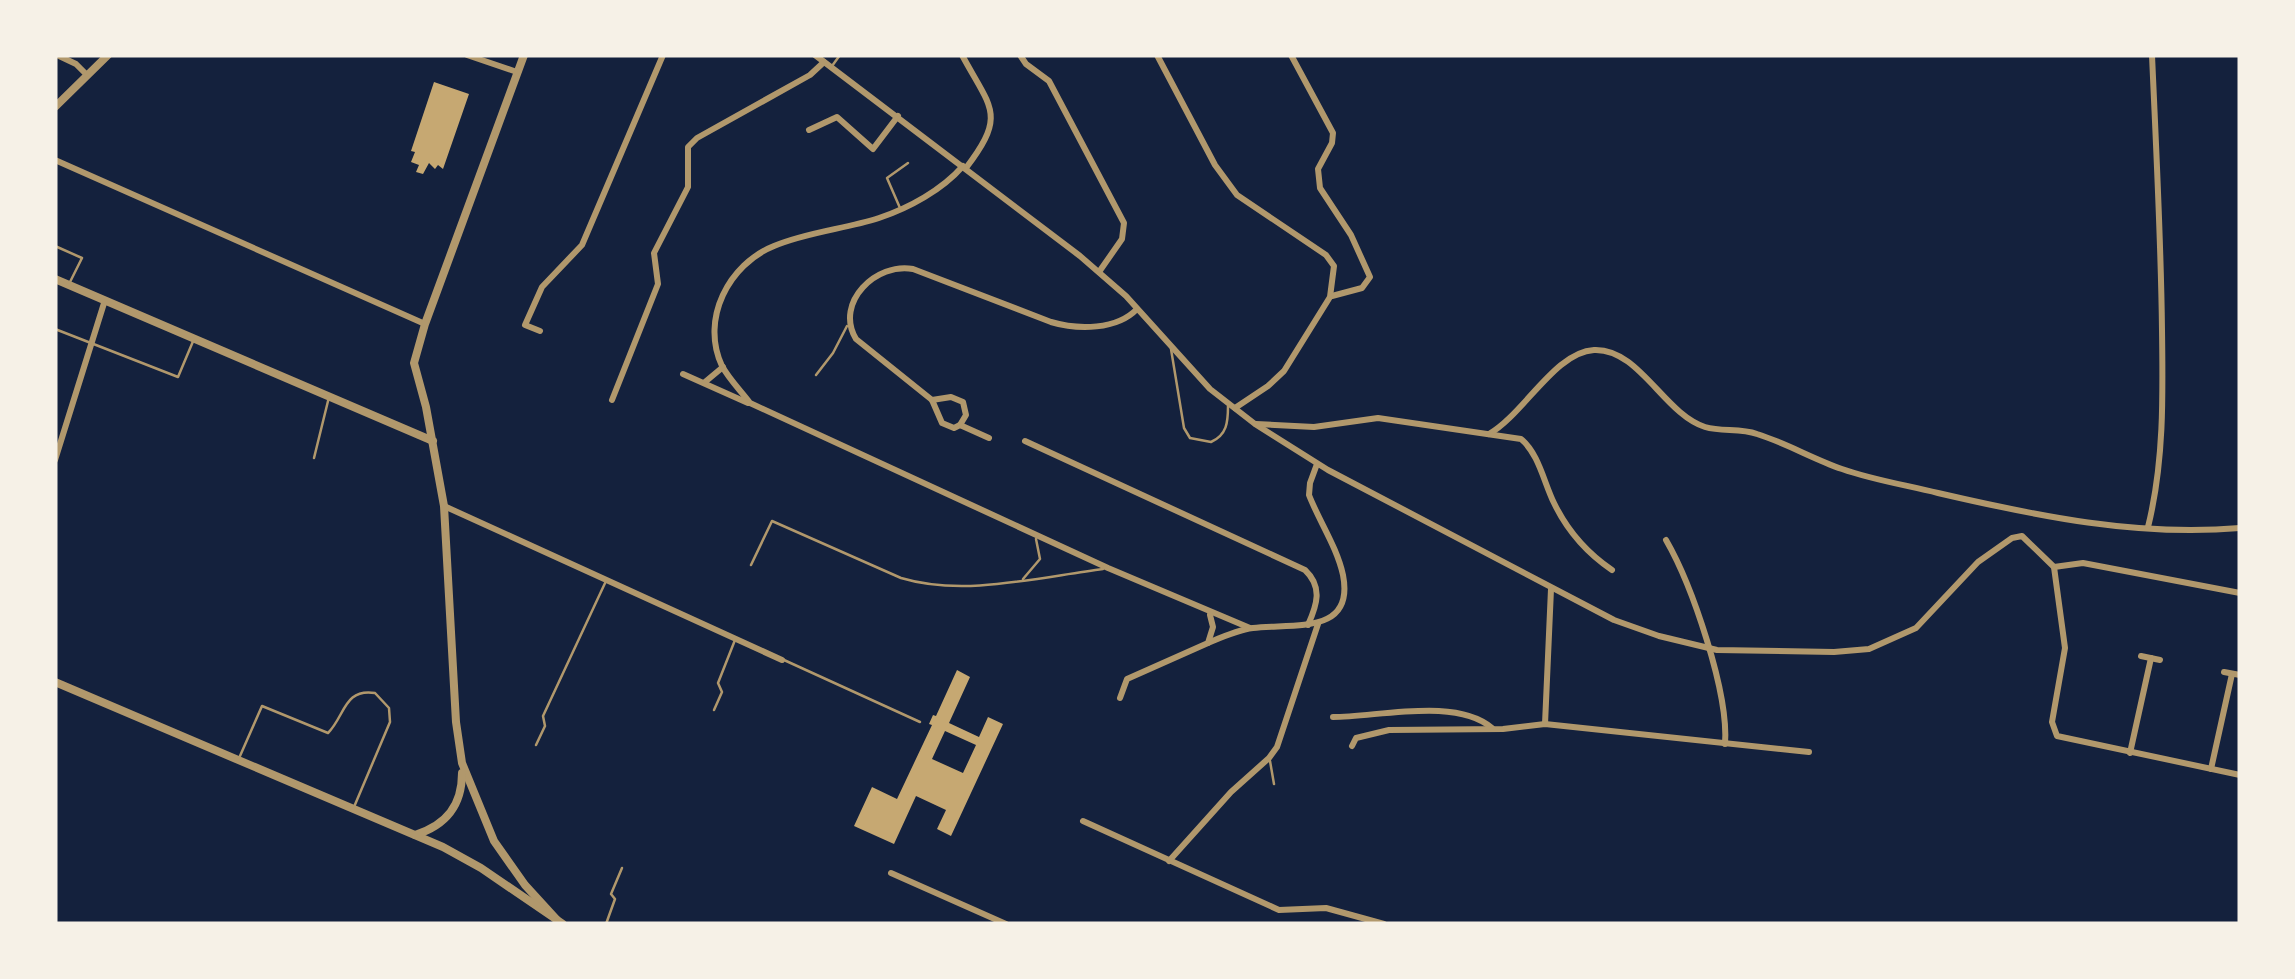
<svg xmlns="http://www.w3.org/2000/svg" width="2295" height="979" viewBox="0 0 2295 979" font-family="'Roboto Serif',serif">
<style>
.building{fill:#c6a872;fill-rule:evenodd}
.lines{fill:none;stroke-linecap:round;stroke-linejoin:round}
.service{stroke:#b1986c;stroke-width:2.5}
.minor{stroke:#b1986c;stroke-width:6}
.tertiary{stroke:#b1986c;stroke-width:8}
</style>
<rect width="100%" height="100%" fill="#14213d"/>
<g class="building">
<polygon points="434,82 469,94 443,169 438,165 435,169 429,163 423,174 416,172 419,165 411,162 415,152 411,151"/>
<path d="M957,670L970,677L949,723L979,737L988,717L1003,724L951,836L937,829L946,810L916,796L894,844L854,826L872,787L897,799L932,725L929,724L933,715L936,716ZM945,731L976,745L963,773L932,759Z"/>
</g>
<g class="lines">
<g class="service">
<polyline points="832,66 840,55"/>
<polyline points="900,208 887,178 908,163"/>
<polyline points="55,246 82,258 69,284"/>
<polyline points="55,329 178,377 194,339"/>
<path d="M1171,349L1184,428L1190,438L1211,442C1227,435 1228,422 1228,406"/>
<polyline points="816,375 833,353 847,326"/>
<polyline points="314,458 329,397"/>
<path d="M751,565L772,521L901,578C964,597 1040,577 1103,569"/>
<polyline points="1023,579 1040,559 1036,539"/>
<polyline points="784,660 920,722"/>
<polyline points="714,710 722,692 718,683 735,640"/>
<polyline points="536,745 545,726 543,716 606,581"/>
<path d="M240,756L262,706L328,733C345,716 344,688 375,693L389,708L390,722L354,807"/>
<polyline points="1270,761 1274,784"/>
<polyline points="606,924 615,899 611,894 622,868"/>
</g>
<g class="minor">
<polyline points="57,55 76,64 87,75"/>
<polyline points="467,55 517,72"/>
<polyline points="815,55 1080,256 1126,296 1210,389 1255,424 1328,470 1614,620 1659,636 1717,650 1834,652 1869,649 1916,628 1978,562 2012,538 2022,536 2054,567 2065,648 2052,722 2057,736 2240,775"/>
<path d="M962,55C991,109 1007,114 966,168"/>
<polyline points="1020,55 1026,64 1049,81 1124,223 1122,239 1099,272"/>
<polyline points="1157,55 1215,165 1237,195 1326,255 1334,266 1330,297 1284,371 1268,386 1235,408"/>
<polyline points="1291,55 1333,133 1332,143 1318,169 1320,188 1351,235 1370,277 1362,288 1332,296"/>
<polyline points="809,130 837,117 873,149 898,116"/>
<polyline points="55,160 425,324"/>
<path d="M963,166C942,190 909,208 879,218C845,229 807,232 774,246C729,264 700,319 722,366C729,379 741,391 750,403L1108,568L1250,628"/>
<polyline points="540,331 525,325 542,287 582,245 663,55"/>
<polyline points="683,374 748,403"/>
<polyline points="705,382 723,367"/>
<polyline points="612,400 658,284 654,253 688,187 688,147 697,138 810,75 824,62"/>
<polyline points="932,400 951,397 963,402 966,415 960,425"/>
<path d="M1256,424L1314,427L1378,418L1521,439C1539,454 1544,483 1554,503C1567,530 1587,553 1612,570"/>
<path d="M1489,434C1524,414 1555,352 1594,350C1639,348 1664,414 1705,427C1722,432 1740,428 1757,434C1786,443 1813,459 1842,469C1873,480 1906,485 1938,493C2037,516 2138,537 2240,528"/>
<path d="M989,438L960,425L954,428L942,423L932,400L856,339C834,302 877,262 913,269L1051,322C1078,330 1117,330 1137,309"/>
<path d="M1025,441L1305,570C1323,587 1317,605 1308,625"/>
<polyline points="55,460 105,300"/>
<polyline points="444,506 782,660"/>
<path d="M2148,527C2164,463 2163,396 2162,330C2161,238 2156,147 2152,55"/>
<path d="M1666,540C1692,585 1729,693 1725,744"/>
<polyline points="2054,567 2083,563 2240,593"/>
<path d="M1208,643C1222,637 1237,630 1253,628C1291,623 1355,636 1343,575C1337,547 1319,521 1309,495L1310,483L1317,464"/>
<polyline points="2141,656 2160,660"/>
<polyline points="2224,672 2240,675"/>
<polyline points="1120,698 1127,679 1208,643 1213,627 1210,615"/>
<path d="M1333,717C1378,717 1456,697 1492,728"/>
<polyline points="1545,724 1551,589"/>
<polyline points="1352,746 1356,738 1389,730 1503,729 1545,724 1809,752"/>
<polyline points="2130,753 2151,658"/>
<polyline points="2211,769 2232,674"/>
<polyline points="1083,821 1279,910 1326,908 1384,924"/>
<polyline points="1169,861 1231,792 1269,758 1277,747 1318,624"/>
<polyline points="891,873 1006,924"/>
</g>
<g class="tertiary">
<polyline points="524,55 425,324 414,363 426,407 444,506 456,722 462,763 494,841 525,885 557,920"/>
<polyline points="55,107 108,55"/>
<polyline points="55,279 433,441"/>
<polyline points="55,682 443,847 481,868 563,924"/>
<path d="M415,835C447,825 462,805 462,773"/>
</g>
</g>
<rect width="2295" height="979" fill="none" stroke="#f6f1e7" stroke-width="115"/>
</svg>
